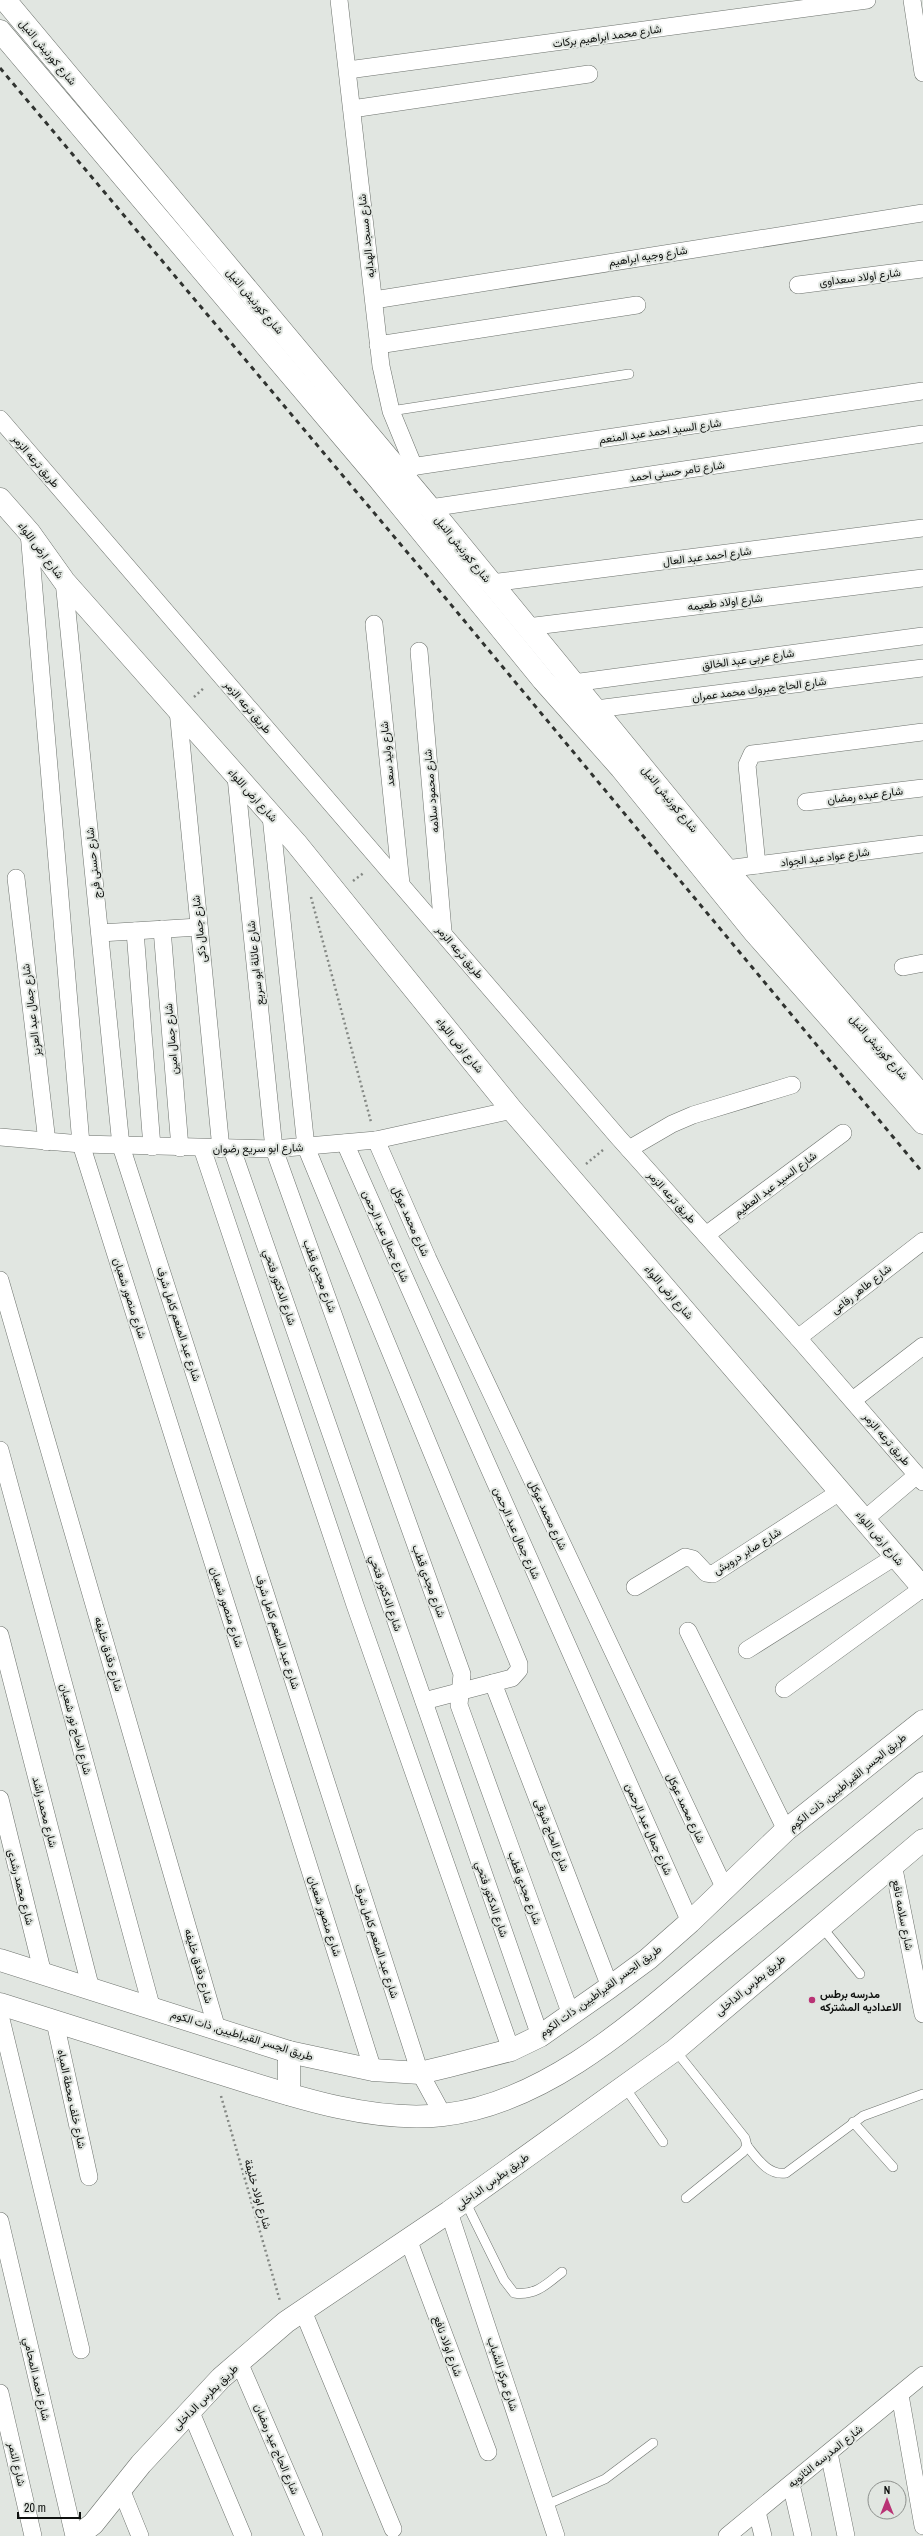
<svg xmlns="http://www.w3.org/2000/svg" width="923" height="2536" viewBox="0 0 923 2536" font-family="'Archivo Narrow',Vazirmatn,sans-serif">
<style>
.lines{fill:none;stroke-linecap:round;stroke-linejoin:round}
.lane-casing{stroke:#6d726d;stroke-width:10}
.street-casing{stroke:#6d726d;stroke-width:18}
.secondary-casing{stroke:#6d726d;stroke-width:23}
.primary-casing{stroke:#6d726d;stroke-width:23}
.path{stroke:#848884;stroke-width:2.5;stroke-dasharray:2 3;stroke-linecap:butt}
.lane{stroke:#fff;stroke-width:9}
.street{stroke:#fff;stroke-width:17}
.secondary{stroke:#fff;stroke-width:22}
.primary{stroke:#fff;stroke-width:22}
.rail{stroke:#303330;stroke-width:3;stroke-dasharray:5 5;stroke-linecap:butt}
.poi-dot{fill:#b93375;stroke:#e1e6e1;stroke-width:1.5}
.labels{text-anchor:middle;stroke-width:4;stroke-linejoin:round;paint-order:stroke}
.street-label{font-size:11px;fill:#0e100e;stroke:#e1e6e1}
.poi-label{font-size:11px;font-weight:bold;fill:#0e100e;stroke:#e1e6e1;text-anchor:start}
</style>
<rect width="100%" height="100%" fill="#e1e6e1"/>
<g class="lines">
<defs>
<g id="lane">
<polyline points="391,411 629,374"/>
<polyline points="821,1926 860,1974"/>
<polyline points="675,2050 745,2138 747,2146 743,2152 686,2198"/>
<polyline points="624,2086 663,2142"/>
<polyline points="853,2122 893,2167"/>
<path d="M747,2146C757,2158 768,2176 786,2173L863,2116L923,2094"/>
<path d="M465,2201L504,2280L514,2293C535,2296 546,2285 562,2272"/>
<polyline points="546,2505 605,2479 653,2443"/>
</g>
<g id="street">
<polyline points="339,0 381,366 391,411 414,467"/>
<polyline points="912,0 923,73"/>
<polyline points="348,70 867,0"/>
<polyline points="352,109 589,74"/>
<polyline points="798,285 923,269"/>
<polyline points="374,300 923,213"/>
<polyline points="378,345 637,305"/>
<polyline points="0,419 618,1137 798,1338 923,1482"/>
<polyline points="397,469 923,391"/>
<polyline points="430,508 923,434"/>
<polyline points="29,532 81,1144 373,2070"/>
<polyline points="64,581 121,1146 420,2073 443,2115"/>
<polyline points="491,583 923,528"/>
<polyline points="374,624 401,884"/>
<polyline points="527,627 923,578"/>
<polyline points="419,651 443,931"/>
<polyline points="573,683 923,636"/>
<polyline points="596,709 923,668"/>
<polyline points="178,710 221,1149"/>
<polyline points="236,777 274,1149 462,1674 459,1705 571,2015"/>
<polyline points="806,802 923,788"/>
<polyline points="271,816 306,1147 519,1664 519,1670 512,1678 424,1701"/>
<polyline points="757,865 747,765 752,754 923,732"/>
<polyline points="726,869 923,844"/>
<polyline points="16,878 47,1142"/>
<polyline points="162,929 180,1148"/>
<polyline points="135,931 152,1147"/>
<polyline points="100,933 199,927"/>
<polyline points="903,967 923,963"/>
<polyline points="0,1137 81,1144 274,1149 376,1140 512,1110"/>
<polyline points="376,1140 428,1259 724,1887"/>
<polyline points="345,1143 690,1922"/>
<polyline points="202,1148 355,1605 511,2050"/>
<polyline points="232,1149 540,2036"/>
<polyline points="629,1149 672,1124 693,1115 792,1085"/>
<polyline points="706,1235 843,1133"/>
<polyline points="0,1280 217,2029"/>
<polyline points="798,1338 923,1241"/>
<polyline points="853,1400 923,1346"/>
<polyline points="0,1450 152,2009"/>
<polyline points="865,1519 917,1475"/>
<polyline points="635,1587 685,1557 693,1559 706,1573 713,1574 841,1491"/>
<polyline points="688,1631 786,1830"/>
<polyline points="0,1635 91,1989"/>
<polyline points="747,1650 896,1556"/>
<polyline points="493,1683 610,1987"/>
<polyline points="784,1689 923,1588"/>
<polyline points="0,1799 43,1974"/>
<polyline points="893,1864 923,2014"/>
<polyline points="0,2015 81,2350"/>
<polyline points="55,2022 89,2177"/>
<polyline points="449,2212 556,2536"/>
<polyline points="0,2221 74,2536"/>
<polyline points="408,2239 488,2452"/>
<polyline points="303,2311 393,2529"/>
<polyline points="239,2362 314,2536"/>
<polyline points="0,2393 33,2536"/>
<polyline points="900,2395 923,2526"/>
<polyline points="190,2410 243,2536"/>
<polyline points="829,2453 846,2536"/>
<polyline points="791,2484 803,2536"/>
<polyline points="121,2489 140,2536"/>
<polyline points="757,2512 763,2536"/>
<polyline points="727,2536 923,2375"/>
</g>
<g id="secondary">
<polyline points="0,499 29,532 64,581 296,843 512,1110 923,1588"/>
<polyline points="0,1960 289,2052 373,2070 420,2073 449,2066 511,2050 540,2036 610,1987 648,1959 690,1922 786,1830 923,1721"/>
<path d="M0,2004C69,2026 138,2047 206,2069C278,2091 366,2124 443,2115C554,2102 648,2009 732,1940C795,1888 859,1836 923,1783"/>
<polyline points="289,2094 289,2052"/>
<polyline points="77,2536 93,2524 141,2464 221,2378 286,2322 449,2212 675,2050 923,1840"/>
</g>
<g id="primary">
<polyline points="5,0 430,508 726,869 923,1097"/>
<polyline points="0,31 378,478 543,680 621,768 755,933 923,1123"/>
</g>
</defs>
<use href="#lane" class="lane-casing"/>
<use href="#street" class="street-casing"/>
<use href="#secondary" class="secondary-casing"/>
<use href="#primary" class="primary-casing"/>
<g class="path">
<polyline points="194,697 205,687"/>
<polyline points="353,881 365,872"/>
<polyline points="311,897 371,1122"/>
<polyline points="586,1164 603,1150"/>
<polyline points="221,2096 280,2301"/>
</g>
<use href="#lane" class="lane"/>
<use href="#street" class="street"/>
<use href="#secondary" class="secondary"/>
<use href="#primary" class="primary"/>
<polyline class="rail" points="0,68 423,571 923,1173"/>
</g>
<circle class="poi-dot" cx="812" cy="2000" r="4"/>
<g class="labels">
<g class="street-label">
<text transform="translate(607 36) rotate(-8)" y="4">شارع محمد ابراهيم بركات</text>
<text transform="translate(48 52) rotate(50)" y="4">شارع كورنيش النيل</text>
<text transform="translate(366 236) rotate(-96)" y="4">شارع مسجد الهدايه</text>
<text transform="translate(648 256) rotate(-9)" y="4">شارع وجيه ابراهيم</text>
<text transform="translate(860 277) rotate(-7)" y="4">شارع اولاد سعداوى</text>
<text transform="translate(255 301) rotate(50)" y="4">شارع كورنيش النيل</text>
<text transform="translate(660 431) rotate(-8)" y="4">شارع السيد احمد عبد المنعم</text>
<text transform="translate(36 461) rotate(49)" y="4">طريق ترعه الزمر</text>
<text transform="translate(677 471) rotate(-8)" y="4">شارع تامر حسنى احمد</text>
<text transform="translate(463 549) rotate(51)" y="4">شارع كورنيش النيل</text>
<text transform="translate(41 550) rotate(53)" y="4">شارع ارض اللواء</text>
<text transform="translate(707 556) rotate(-7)" y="4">شارع احمد عبد العال</text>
<text transform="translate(725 602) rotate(-7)" y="4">شارع اولاد طعيمه</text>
<text transform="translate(748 659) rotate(-8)" y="4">شارع عربى عبد الخالق</text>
<text transform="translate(759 689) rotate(-7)" y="4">شارع الحاج مبروك محمد عمران</text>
<text transform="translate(248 707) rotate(49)" y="4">طريق ترعه الزمر</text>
<text transform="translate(387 754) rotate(-96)" y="4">شارع وليد سعد</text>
<text transform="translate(431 791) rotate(-95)" y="4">شارع محمود سلامه</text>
<text transform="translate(253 795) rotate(48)" y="4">شارع ارض اللواء</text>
<text transform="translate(865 795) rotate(-7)" y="4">شارع عبده رمضان</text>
<text transform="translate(670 799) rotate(51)" y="4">شارع كورنيش النيل</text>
<text transform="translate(825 857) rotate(-7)" y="4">شارع عواد عبد الجواد</text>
<text transform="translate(93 863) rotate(-96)" y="4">شارع حسنى فرج</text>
<text transform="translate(199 929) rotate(-96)" y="4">شارع جمال ذكى</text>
<text transform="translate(460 952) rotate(49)" y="4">طريق ترعه الزمر</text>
<text transform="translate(255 963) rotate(-96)" y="4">شارع عائلة ابو سريع</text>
<text transform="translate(31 1010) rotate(-97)" y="4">شارع جمال عبد العزيز</text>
<text transform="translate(171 1039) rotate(-95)" y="4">شارع جمال امين</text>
<text transform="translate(460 1045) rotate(51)" y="4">شارع ارض اللواء</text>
<text transform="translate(879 1047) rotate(49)" y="4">شارع كورنيش النيل</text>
<text transform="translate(258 1148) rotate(-1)" y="4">شارع ابو سريع رضوان</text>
<text transform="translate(775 1184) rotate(-37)" y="4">شارع السيد عبد العظيم</text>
<text transform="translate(672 1197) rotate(48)" y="4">طريق ترعه الزمر</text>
<text transform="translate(411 1221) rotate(66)" y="4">شارع محمد عوكل</text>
<text transform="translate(386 1236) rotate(66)" y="4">شارع جمال عبد الرحمن</text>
<text transform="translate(320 1276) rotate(70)" y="4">شارع مجدي قطب</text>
<text transform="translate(280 1287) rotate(71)" y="4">شارع الدكتور فتحي</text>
<text transform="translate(861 1289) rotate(-38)" y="4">شارع طاهر رفاعى</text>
<text transform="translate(669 1292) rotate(49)" y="4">شارع ارض اللواء</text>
<text transform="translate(130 1298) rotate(72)" y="4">شارع منصور شعبان</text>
<text transform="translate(179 1324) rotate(72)" y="4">شارع عبد المنعم كامل شرف</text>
<text transform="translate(887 1439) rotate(49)" y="4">طريق ترعه الزمر</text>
<text transform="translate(548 1515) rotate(65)" y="4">شارع محمد عوكل</text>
<text transform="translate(517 1533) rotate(66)" y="4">شارع جمال عبد الرحمن</text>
<text transform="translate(880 1538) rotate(50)" y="4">شارع ارض اللواء</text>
<text transform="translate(747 1551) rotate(-32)" y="4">شارع صابر درويش</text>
<text transform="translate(429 1581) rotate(70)" y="4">شارع مجدي قطب</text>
<text transform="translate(386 1593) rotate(71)" y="4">شارع الدكتور فتحي</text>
<text transform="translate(227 1607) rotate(72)" y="4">شارع منصور شعبان</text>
<text transform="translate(278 1632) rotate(72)" y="4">شارع عبد المنعم كامل شرف</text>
<text transform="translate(109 1654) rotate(74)" y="4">شارع دقدق خليفه</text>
<text transform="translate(76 1729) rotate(75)" y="4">شارع الحاج نور شعبان</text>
<text transform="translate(847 1782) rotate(-39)" y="4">طريق الجسر القيراطيين, ذات الكوم</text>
<text transform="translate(686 1808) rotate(65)" y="4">شارع محمد عوكل</text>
<text transform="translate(45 1812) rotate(76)" y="4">شارع محمد راشد</text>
<text transform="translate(649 1829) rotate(66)" y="4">شارع جمال عبد الرحمن</text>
<text transform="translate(552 1835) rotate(69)" y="4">شارع الحاج شوقى</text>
<text transform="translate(21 1887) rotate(76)" y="4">شارع محمد رشدى</text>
<text transform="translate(525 1888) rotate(70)" y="4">شارع مجدي قطب</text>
<text transform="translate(492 1899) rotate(71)" y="4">شارع الدكتور فتحي</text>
<text transform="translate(903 1915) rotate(79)" y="4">شارع سلامه نافع</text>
<text transform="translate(325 1916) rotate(72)" y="4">شارع منصور شعبان</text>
<text transform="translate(377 1941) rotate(72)" y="4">شارع عبد المنعم كامل شرف</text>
<text transform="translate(199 1966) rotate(74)" y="4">شارع دقدق خليفه</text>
<text transform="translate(750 1985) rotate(-40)" y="4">طريق بطرس الداخلى</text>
<text transform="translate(600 1991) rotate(-36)" y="4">طريق الجسر القيراطيين, ذات الكوم</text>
<text transform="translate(242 2035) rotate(17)" y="4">طريق الجسر القيراطيين, ذات الكوم</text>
<text transform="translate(72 2099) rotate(78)" y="4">شارع خلف محطة المياه</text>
<text transform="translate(492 2181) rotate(-36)" y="4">طريق بطرس الداخلى</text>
<text transform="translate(258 2194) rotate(74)" y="4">شارع اولاد خليفة</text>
<text transform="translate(448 2346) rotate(70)" y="4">شارع اولاد نافع</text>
<text transform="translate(503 2374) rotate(72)" y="4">شارع مركز الشباب</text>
<text transform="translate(37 2379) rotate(77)" y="4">شارع احمد المحامي</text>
<text transform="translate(205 2397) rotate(-45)" y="4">طريق بطرس الداخلى</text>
<text transform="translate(277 2449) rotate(67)" y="4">شارع الحاج عيد رمضان</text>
<text transform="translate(825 2456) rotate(-39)" y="4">شارع المدرسه الثانويه</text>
<text transform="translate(17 2464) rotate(77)" y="4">شارع النمر</text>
</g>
<g class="poi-label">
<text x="820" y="1998">مدرسه برطس<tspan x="820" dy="13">الاعداديه المشتركه</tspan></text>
</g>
</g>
<g transform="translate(887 2500)"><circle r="19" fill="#e1e6e1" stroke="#8d908d"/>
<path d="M0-3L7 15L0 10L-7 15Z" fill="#b93375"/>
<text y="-6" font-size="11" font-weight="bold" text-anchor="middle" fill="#0e100e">N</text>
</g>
<path d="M18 2512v6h62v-6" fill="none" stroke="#0e100e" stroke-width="2"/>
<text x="24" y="2512" font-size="12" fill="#0e100e" stroke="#e1e6e1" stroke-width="3" paint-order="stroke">20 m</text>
</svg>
